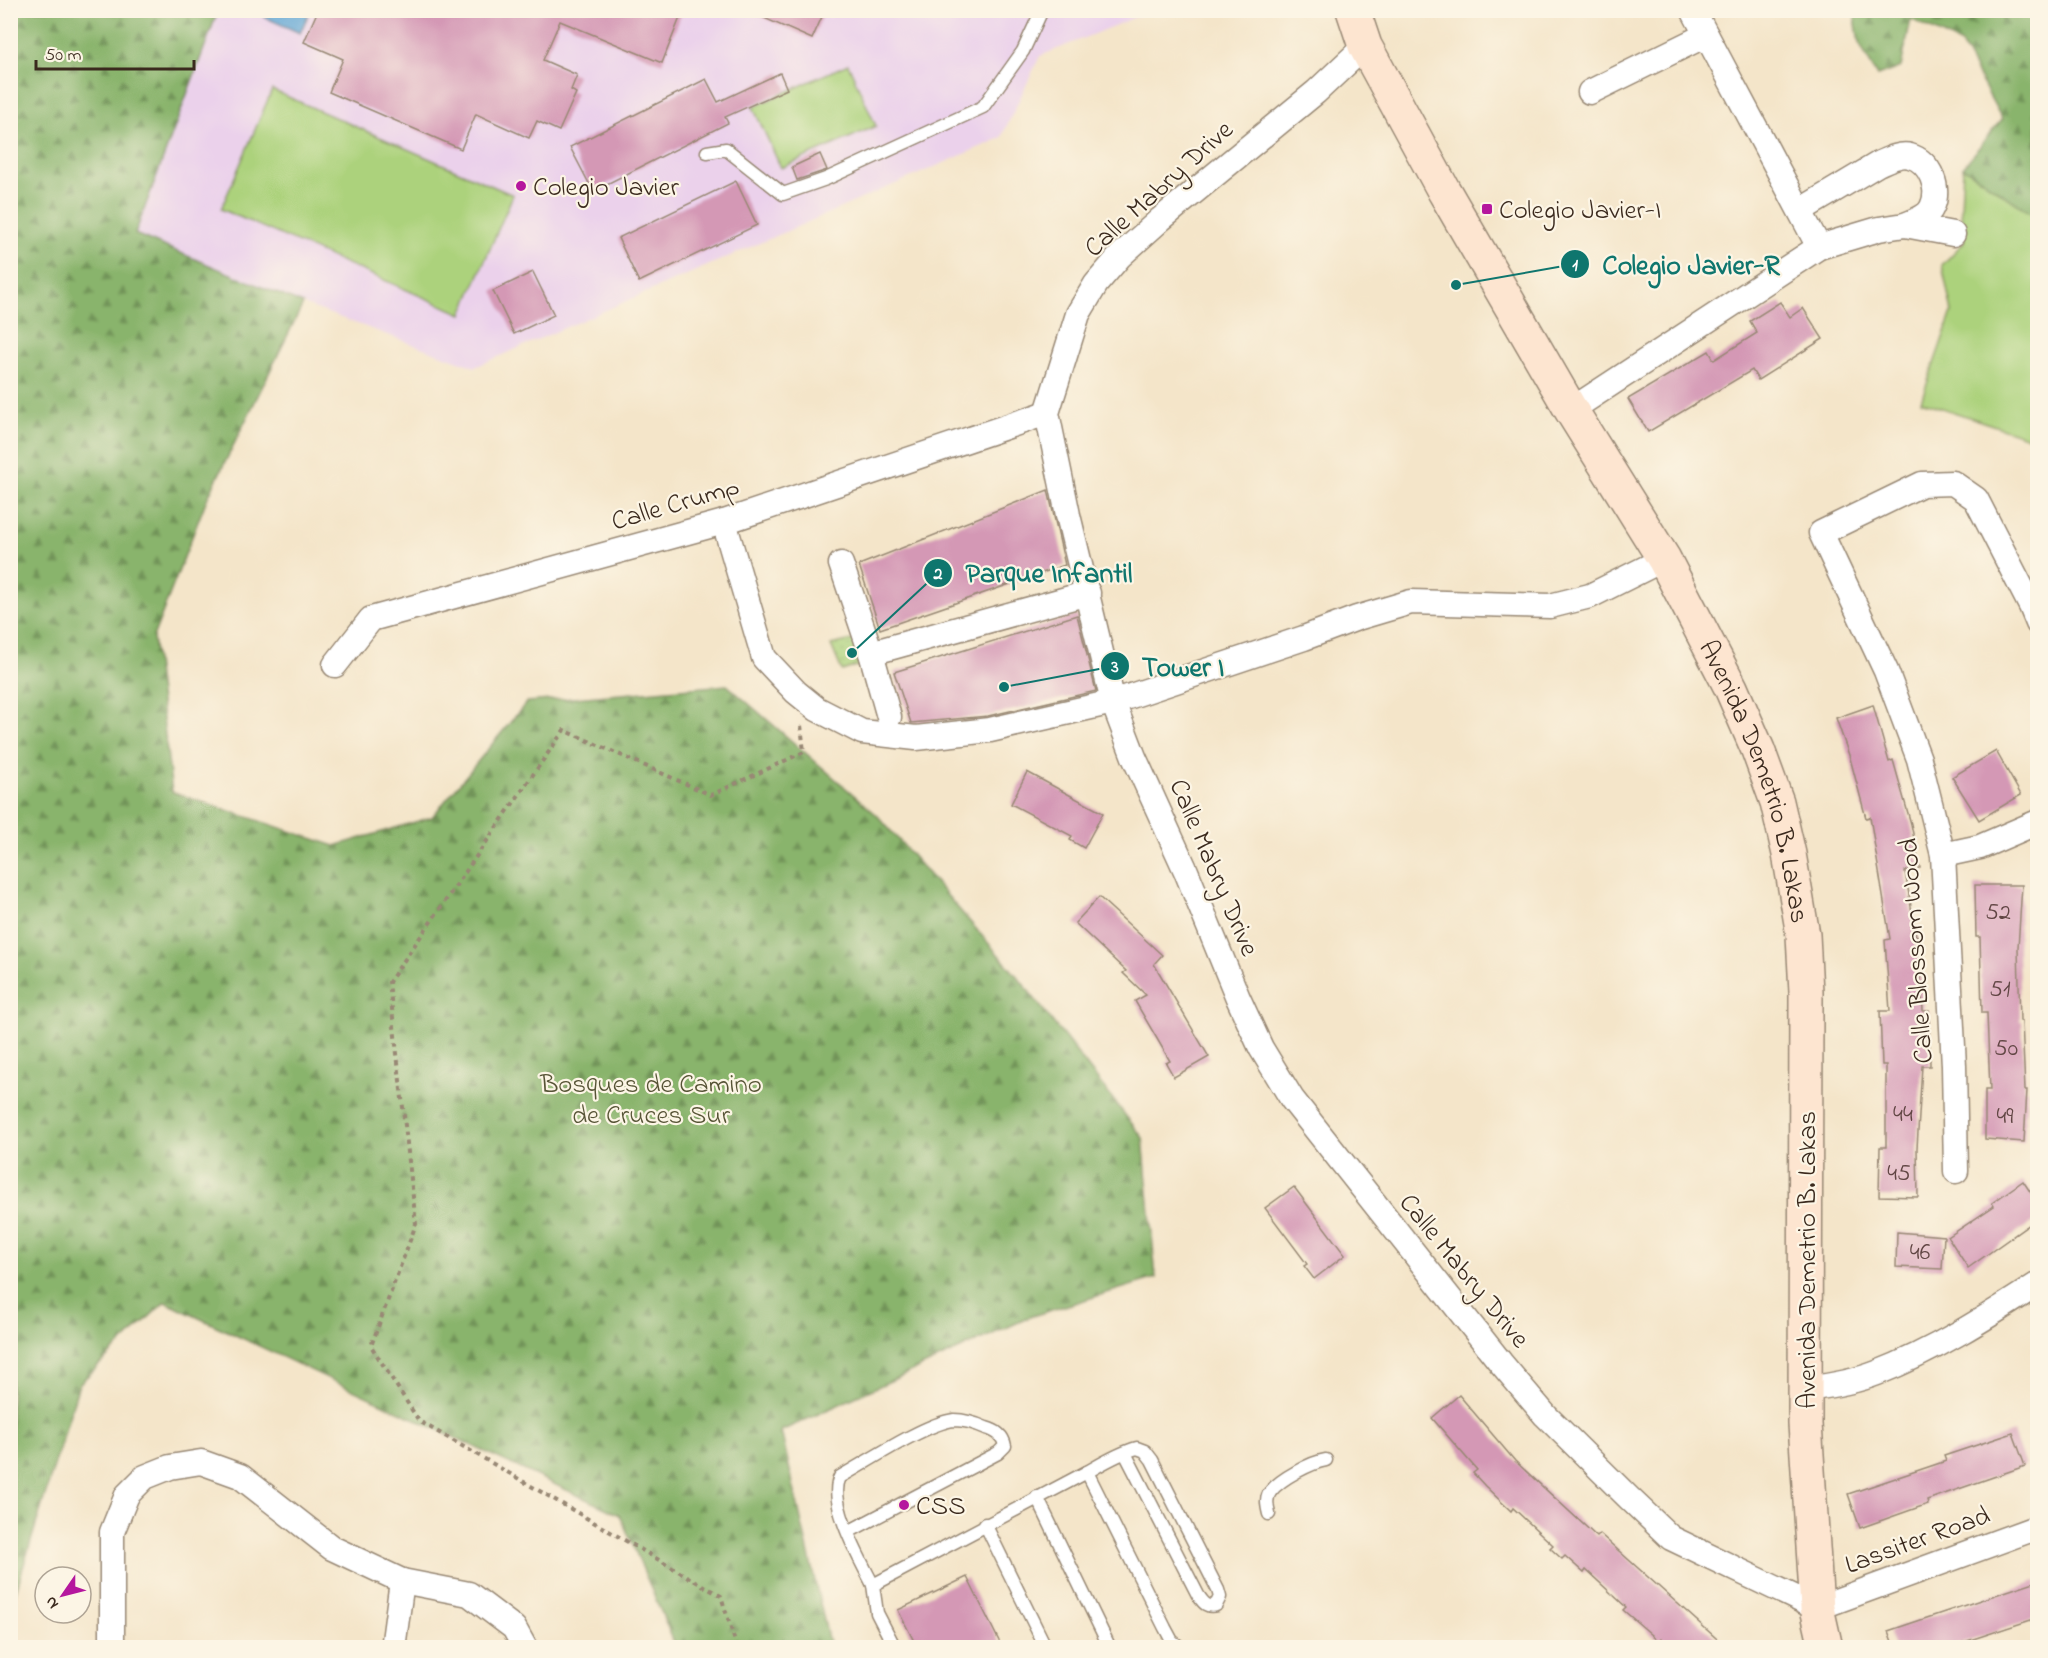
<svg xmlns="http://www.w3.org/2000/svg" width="2048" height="1658" viewBox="0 0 2048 1658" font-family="'Indie Flower',sans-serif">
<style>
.built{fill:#ebd1eb}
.grass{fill:#acd27c;stroke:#747e4d;stroke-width:1.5}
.forest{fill:url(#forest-firs);stroke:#626f45;stroke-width:1.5}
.park{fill:url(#park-dots);stroke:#747e4d;stroke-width:1.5}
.water{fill:#60a6d6;stroke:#4e687a;stroke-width:1.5}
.building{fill:#d498b5}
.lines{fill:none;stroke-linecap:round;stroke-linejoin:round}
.lane-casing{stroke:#988874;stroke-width:15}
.street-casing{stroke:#988874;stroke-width:27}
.secondary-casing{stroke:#988874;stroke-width:36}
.path{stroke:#988874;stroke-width:4;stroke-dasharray:4.5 4.5;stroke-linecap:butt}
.lane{stroke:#fff;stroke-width:12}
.street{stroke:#fff;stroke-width:24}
.secondary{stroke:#fde5d0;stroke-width:33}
.poi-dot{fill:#b5179e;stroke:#fcf5e5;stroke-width:2}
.labels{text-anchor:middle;stroke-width:4.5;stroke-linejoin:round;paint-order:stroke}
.number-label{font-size:24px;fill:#614644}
.poi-label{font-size:27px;fill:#3b2a1e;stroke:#fcf5e5;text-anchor:start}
.street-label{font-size:27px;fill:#3b2a1e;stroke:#fcf5e5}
.park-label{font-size:27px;fill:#575436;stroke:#fcf5e5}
.leader{fill:none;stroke:#0f766e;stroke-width:2}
.callout-dot{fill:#0f766e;stroke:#fcf5e5;stroke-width:2}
.mark-label{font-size:18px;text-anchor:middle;font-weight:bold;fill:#fff}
.callout-label{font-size:28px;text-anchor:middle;font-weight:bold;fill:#0f766e;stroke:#fcf5e5;stroke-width:4.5;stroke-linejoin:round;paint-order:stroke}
</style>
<defs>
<pattern id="forest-firs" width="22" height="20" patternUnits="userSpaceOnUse" patternTransform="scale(1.5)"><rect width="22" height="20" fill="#89b46c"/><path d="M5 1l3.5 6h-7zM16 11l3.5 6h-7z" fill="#719358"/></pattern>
<pattern id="park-dots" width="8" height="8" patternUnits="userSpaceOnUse" patternTransform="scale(1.5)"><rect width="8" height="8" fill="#acd27c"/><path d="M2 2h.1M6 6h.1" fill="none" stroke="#95b46b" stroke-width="1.8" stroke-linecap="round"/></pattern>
</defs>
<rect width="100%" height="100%" fill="#fcf5e5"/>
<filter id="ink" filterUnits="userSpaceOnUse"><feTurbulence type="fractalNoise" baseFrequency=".0167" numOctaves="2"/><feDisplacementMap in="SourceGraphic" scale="12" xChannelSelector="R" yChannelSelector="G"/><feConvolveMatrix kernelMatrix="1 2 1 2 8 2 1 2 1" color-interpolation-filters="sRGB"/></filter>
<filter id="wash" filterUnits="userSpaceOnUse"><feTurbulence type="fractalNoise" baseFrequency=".008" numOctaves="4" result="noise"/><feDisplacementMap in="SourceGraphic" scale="24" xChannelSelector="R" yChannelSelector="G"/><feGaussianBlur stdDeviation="1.35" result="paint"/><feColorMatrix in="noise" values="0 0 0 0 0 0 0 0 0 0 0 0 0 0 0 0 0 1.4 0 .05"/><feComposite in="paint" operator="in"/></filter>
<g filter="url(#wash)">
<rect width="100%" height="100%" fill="#f4e5c9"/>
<polygon class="built" points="218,11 1150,11 1040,56 1001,138 475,367 303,304 134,234"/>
<g class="grass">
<polygon points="848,64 876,126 781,168 753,107"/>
<polygon points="272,90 513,195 462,314 221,209"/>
<polygon points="1963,167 2037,217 2037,440 1921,401 1952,312 1942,265 1964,242 1961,210"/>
</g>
<g class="forest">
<polygon points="11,10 218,11 135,234 303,304 206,501 153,637 172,792 335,846 432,817 527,702 727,685 877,815 1017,976 1143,1138 1156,1278 1032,1316 781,1431 830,1647 676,1647 620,1515 165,1302 79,1384 11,1607"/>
<polygon points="1854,11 2037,11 2037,217 1963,167 2002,119 1961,44 1911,19 1901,67 1877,76 1859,43"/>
</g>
<polygon class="park" points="865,637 873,661 842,671 831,645"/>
<polygon class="water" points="267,11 267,10 310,11 300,33 264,17"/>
<g id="blocks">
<g class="building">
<polygon points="318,10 683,10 662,63 560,21 543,60 577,75 571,90 576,93 559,131 537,121 529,138 476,114 461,149 329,92 343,59 304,42"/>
<polygon points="746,10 825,10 812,39"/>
<polygon points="780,73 787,89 725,117 728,123 593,191 570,147 706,79 718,102"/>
<polygon points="820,154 827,170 797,180 792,167"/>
<polygon points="736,181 757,225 639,282 618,238"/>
<polygon points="533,272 554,315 514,334 493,291"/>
<polygon points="1780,302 1790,317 1803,308 1823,339 1758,380 1752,370 1648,432 1628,399 1709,351 1714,360 1757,333 1750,321"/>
<polygon points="1048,490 1065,565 880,629 859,565"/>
<polygon points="1077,615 1096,691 988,716 911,723 894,672"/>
<polygon points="1873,705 1889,762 1893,760 1911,824 1920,868 1905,871 1916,936 1918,936 1923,1011 1929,1011 1930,1066 1922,1066 1917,1148 1918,1197 1879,1196 1880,1147 1886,1147 1886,1065 1882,1065 1880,1011 1890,1011 1885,940 1890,939 1870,817 1866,818 1850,758 1836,718"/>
<polygon points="1996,751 2021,795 1979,820 1952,777"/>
<polygon points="1027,772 1103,813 1084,848 1070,840 1072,836 1011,804"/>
<polygon points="1975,885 2022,885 2018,948 2020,1021 2022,1021 2025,1090 2027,1090 2024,1142 1985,1139 1985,1090 1990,1090 1987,1013 1982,1013 1980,937 1976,937"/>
<polygon points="1099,897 1162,955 1154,964 1209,1057 1174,1077 1166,1063 1170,1061 1135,1001 1146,995 1123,973 1126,971 1075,923"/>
<polygon points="2023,1181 2037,1202 2037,1219 1968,1268 1948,1237 1994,1206 1992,1203"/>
<polygon points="1294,1187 1345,1255 1314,1279 1304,1266 1307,1264 1265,1208"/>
<polygon points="1897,1232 1944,1236 1942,1269 1896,1267"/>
<polygon points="1459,1395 1515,1461 1597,1537 1600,1534 1726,1647 1672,1647 1661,1638 1659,1641 1623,1610 1626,1607 1586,1570 1584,1573 1565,1556 1562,1559 1550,1548 1553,1545 1513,1508 1511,1511 1485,1486 1473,1473 1477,1470 1432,1418"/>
<polygon points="2013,1433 2025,1466 1927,1500 1928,1504 1860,1528 1848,1494 1946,1461 1944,1456"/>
<polygon points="967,1577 1002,1647 917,1647 898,1610"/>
<polygon points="2037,1581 2037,1618 1949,1647 1894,1647 1888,1631"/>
</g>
</g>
</g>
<g filter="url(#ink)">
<use href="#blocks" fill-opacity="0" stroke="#988874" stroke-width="1.5"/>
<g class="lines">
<defs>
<g id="lane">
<polyline points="1068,10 1084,10"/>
<polyline points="707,152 726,149 783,194 826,179 983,107 1023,51 1042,10"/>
<path d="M1087,1472C1103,1463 1119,1453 1137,1448L1145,1451L1152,1460L1218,1590L1220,1597L1216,1605C1206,1608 1203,1602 1198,1595L1125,1453"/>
<polyline points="1037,1497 1110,1648"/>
<path d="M1269,1514C1267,1506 1265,1497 1271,1491C1280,1479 1312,1462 1326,1460"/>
<polyline points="985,1524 1046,1648"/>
<path d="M848,1532L998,1453L1005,1446C1003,1435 996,1431 986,1428C977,1424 964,1420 954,1420C926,1423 867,1462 840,1477C827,1502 861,1561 873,1585"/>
<polyline points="895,1648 877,1613 873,1585 1087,1472 1165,1628 1172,1641 1181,1648"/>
</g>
<g id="street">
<polyline points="1693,10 1819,247"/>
<polyline points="1365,46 1316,92 1161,219 1120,256 1096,284 1078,314 1047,413 1068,515 1113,702 1134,757 1186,871 1238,998 1261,1048 1292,1099 1501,1363 1545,1415 1629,1498 1671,1538 1817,1608 2038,1527"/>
<polyline points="1590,92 1706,35"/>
<path d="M1801,210L1878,164C1887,160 1900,153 1910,156C1930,161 1941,189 1932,207C1928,217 1914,221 1905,225"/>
<polyline points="1571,410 1819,247 1879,229 1905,225 1953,234"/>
<polyline points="724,522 764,658 796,692 817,709 862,732 916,738 990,730 1113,702 1304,638 1357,618 1411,602 1550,606 1590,596 1664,559"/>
<polyline points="841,564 871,653 889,717"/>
<polyline points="871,653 1088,593"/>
<polyline points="335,665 371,619 724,522 1047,413"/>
<polyline points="1943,855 1980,847 2038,822"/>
<polyline points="1956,1171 1954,1066 1943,855 1919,759 1886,671 1821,533 1922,484 1953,483 1976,499 2031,606 2038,623"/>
<path d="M1806,1389C1830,1386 1854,1382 1877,1373C1934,1351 1987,1317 2038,1284"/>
<polyline points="112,1648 112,1532 127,1495 145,1477 170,1467 201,1462 240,1476 332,1548 402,1581 469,1594 514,1628 525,1648"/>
<polyline points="393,1648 402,1581"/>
</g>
<g id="secondary">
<path id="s1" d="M1353,10L1365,46L1444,191L1571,410L1664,559L1731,688L1758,750L1777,802L1789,854L1803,935L1806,992L1805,1424L1817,1608L1826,1648"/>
</g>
</defs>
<use href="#lane" class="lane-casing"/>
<use href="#street" class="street-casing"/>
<use href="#secondary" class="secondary-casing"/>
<polyline class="path" points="737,1648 721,1596 419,1421 371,1346 416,1224 389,982 564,730 711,795 804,752 801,725"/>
<use href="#lane" class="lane"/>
<use href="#street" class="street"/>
<use href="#secondary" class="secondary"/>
</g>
</g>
<g class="poi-dot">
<circle cx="521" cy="186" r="6"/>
<rect x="1481" y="203" width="12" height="12" rx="3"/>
<circle cx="904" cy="1505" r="6"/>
</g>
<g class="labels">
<g class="number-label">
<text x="1998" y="919">52</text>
<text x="2000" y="996">51</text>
<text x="2006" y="1055">50</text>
<text x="1903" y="1121">44</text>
<text x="2005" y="1123">49</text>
<text x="1899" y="1180">45</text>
<text x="1920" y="1259">46</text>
</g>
<g class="poi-label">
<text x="533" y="195">Colegio Javier</text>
<text x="1499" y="218">Colegio Javier-I</text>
<text x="916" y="1514">CSS</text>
</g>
<g class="street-label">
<text transform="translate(1158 188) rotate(-42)" y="9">Calle Mabry Drive</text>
<text transform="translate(675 503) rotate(-16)" y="9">Calle Crump</text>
<text dy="9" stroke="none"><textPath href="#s1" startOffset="874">Avenida Demetrio B. Lakas</textPath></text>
<text transform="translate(1215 867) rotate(67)" y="9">Calle Mabry Drive</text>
<text transform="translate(1915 951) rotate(-94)" y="9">Calle Blossom Wood</text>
<text transform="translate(1806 1260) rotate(-90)" y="9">Avenida Demetrio B. Lakas</text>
<text transform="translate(1465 1270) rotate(51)" y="9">Calle Mabry Drive</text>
<text transform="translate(1917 1539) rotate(-20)" y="9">Lassiter Road</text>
</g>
<g class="park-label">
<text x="651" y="1092">Bosques de Camino<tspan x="651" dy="31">de Cruces Sur</tspan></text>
</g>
</g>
<path class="leader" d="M1456 285L1575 264M852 653L938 573M1004 687L1115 666"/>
<g class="callout-dot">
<circle cx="1456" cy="285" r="6"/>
<circle cx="852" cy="653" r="6"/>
<circle cx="1004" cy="687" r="6"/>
<circle cx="1575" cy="264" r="15"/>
<circle cx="938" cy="573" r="15"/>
<circle cx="1115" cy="666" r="15"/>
</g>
<g class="mark-label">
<text x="1575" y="270">1</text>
<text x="938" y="579">2</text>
<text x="1115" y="672">3</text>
</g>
<g class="callout-label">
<text x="1691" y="274">Colegio Javier-R</text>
<text x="1049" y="582">Parque Infantil</text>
<text x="1183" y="676">Tower I</text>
</g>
<rect width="2048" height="1658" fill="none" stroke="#fcf5e5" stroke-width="36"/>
<g transform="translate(63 1595) rotate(235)"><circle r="28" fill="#fcf5e5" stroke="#afa495" stroke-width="1.5"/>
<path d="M0-4.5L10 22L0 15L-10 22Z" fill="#b5179e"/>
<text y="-9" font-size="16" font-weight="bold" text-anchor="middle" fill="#3b2a1e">N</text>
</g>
<path d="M36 60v9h158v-9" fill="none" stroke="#3b2a1e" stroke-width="3"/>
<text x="45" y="60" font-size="18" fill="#3b2a1e" stroke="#fcf5e5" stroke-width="4.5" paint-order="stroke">50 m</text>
</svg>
